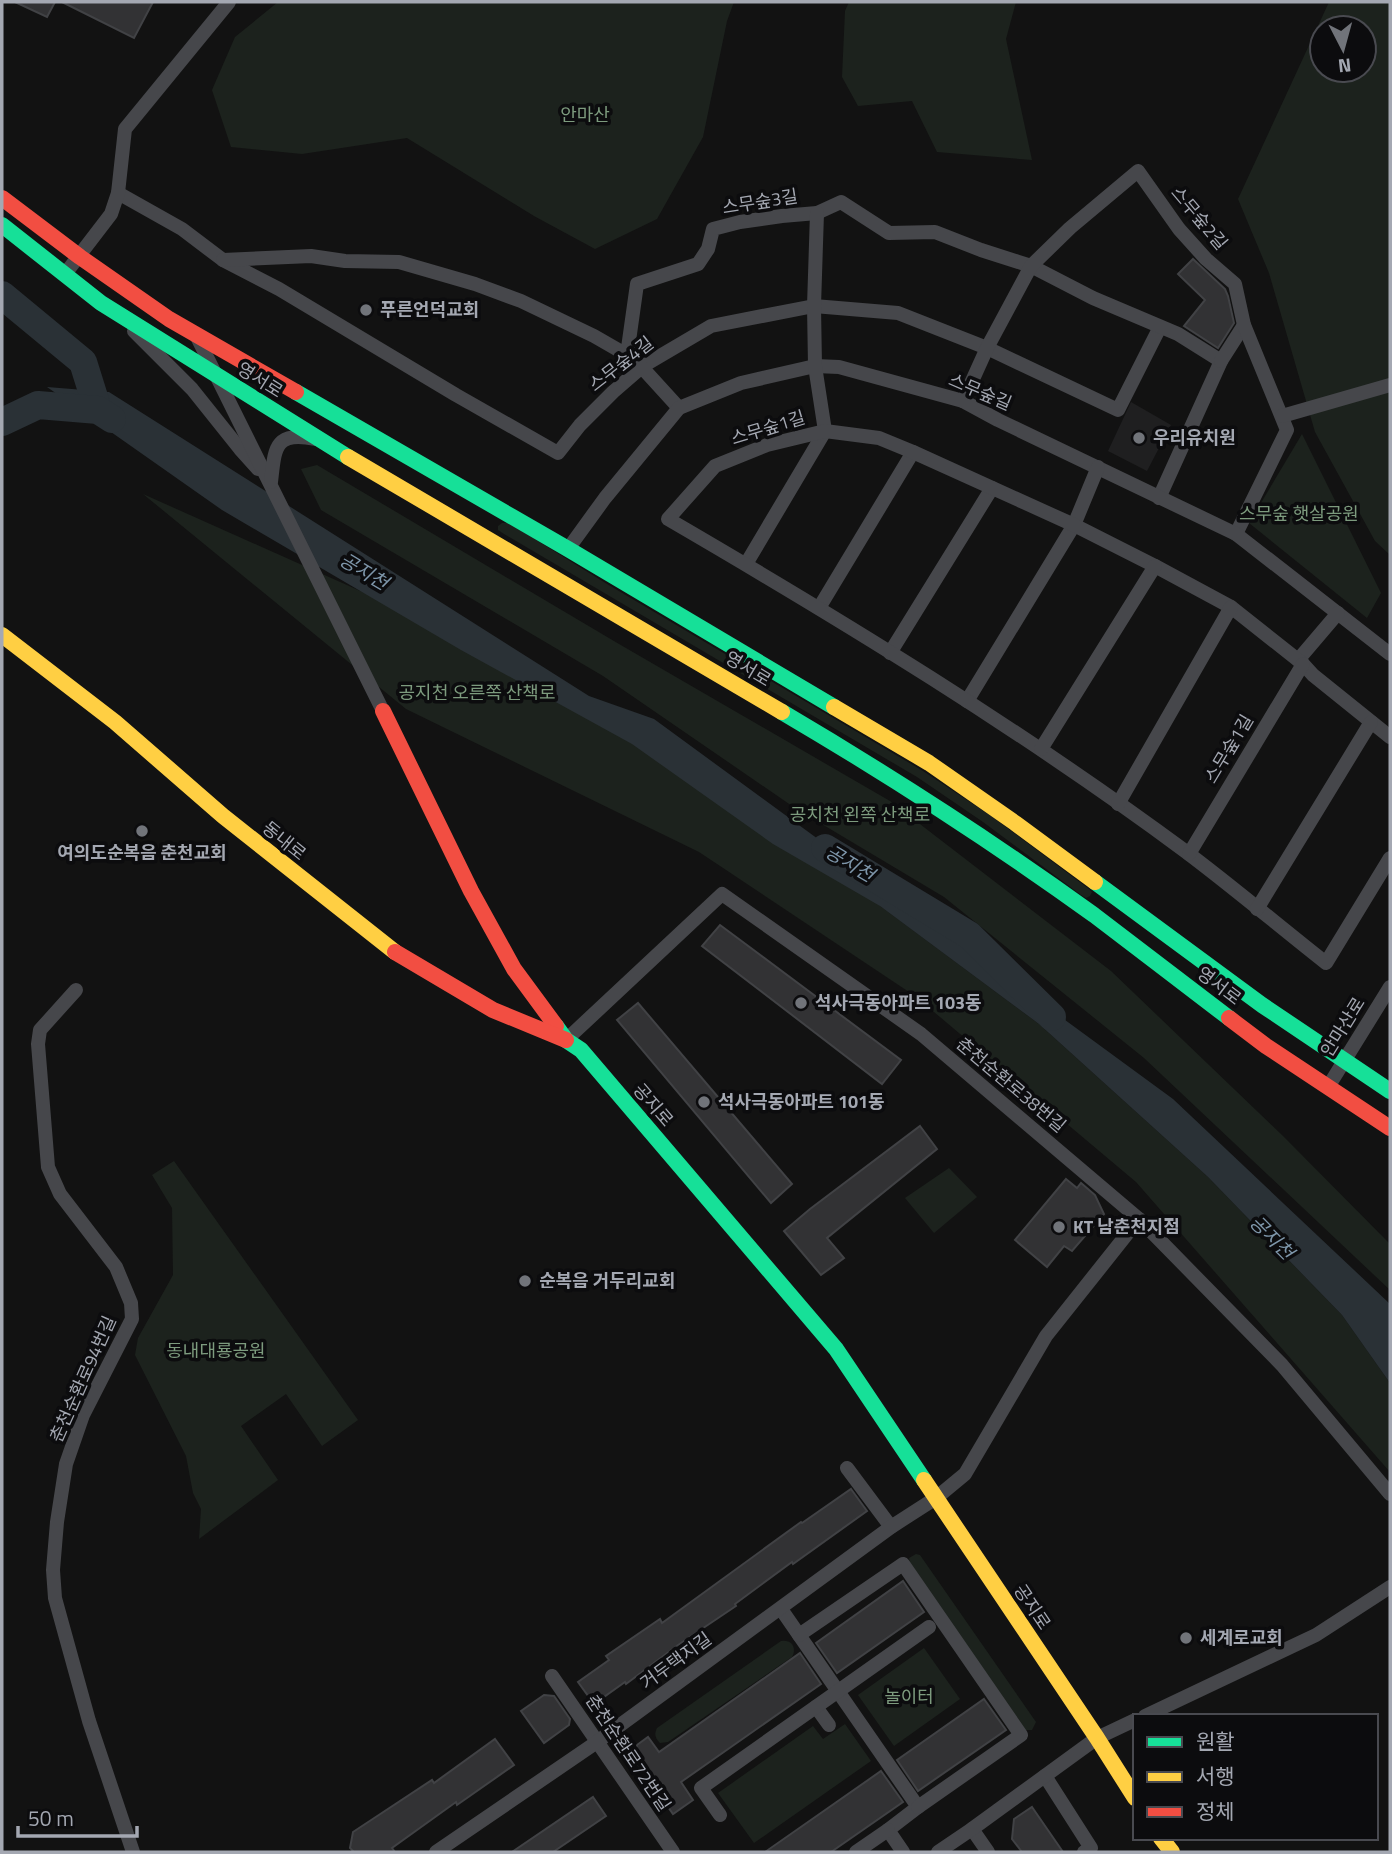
<svg xmlns="http://www.w3.org/2000/svg" width="1392" height="1854" viewBox="0 0 1392 1854" font-family="'Titillium Web','Noto Sans KR',sans-serif">
<style>
.built{fill:#1f1f20}
.green{fill:#1c221d;fill-rule:evenodd}
.water{fill:#2a3136}
.lines{fill:none;stroke-linecap:round;stroke-linejoin:round}
.river{stroke:#2a3136;stroke-width:28}
.building{fill:#323234;stroke:#414245;stroke-width:2}
.street{stroke:#46474b;stroke-width:14}
.fast{stroke:#16e098;stroke-width:16}
.slow{stroke:#ffcf43;stroke-width:16}
.jam{stroke:#f24e42;stroke-width:16}
.poi-dot{fill:#71747a;stroke:#0c0c0e;stroke-width:2.5}
.labels{text-anchor:middle;stroke-width:7;stroke-linejoin:round;paint-order:stroke}
.park-label{font-size:18px;fill:#7d9b7e;stroke:#0c0c0e}
.street-label{font-size:18px;fill:#a4a8b2;stroke:#0c0c0e}
.poi-label{font-size:18px;font-weight:bold;fill:#a4a8b2;stroke:#0c0c0e;text-anchor:start}
.water-label{font-size:19px;font-style:italic;fill:#7e96aa;stroke:#0c0c0e}
</style>
<rect width="100%" height="100%" fill="#121212"/>
<polygon class="built" points="1131,402 1171,425 1147,471 1108,451"/>
<g class="green">
<polygon points="278,2 734,2 727,21 703,137 657,219 595,249 534,216 407,138 302,154 231,147 212,90 235,37"/>
<polygon points="849,2 1016,2 1006,39 1032,160 937,152 912,101 858,106 842,77 845,11"/>
<path d="M1329,2H1390V555L1375,541L1315,432L1269,273L1238,199ZM1322,28H1364V70H1322Z"/>
<polygon points="1302,434 1381,593 1367,618 1249,523"/>
<polygon points="317,465 619,644 890,801 1111,971 1283,1136 1390,1244 1390,1290 1144,1058 944,897 795,808 603,676 321,510 301,469"/>
<polygon points="143,494 499,653 715,783 1039,1024 1208,1177 1342,1315 1390,1383 1390,1472 1136,1182 915,996 699,852 406,709"/>
<polygon points="502,523 509,523 607,584 923,771 991,816 1089,889 1092,892 1090,896 1086,898 1081,895 983,822 917,777 504,534 498,530 498,526"/>
<polygon points="174,1161 358,1420 322,1446 286,1394 241,1426 278,1480 199,1539 201,1509 193,1493 186,1456 135,1355 138,1338 173,1275 172,1208 152,1175"/>
<polygon points="949,1168 977,1197 934,1233 905,1198"/>
<polygon points="916,1554 920,1555 1036,1722 1032,1730 1024,1730 910,1563 909,1558"/>
<path d="M781,1641C792,1639 797,1648 792,1657L668,1742L660,1743C655,1738 654,1734 657,1728Z"/>
<polygon points="924,1648 960,1699 894,1746 858,1695"/>
<polygon points="845,1724 871,1761 754,1843 718,1793 813,1726 823,1739"/>
</g>
<polygon class="water" points="47,387 109,392 589,696 654,719 1173,1099 1390,1304 1390,1383 1342,1315 1208,1177 1039,1024 880,906 773,844 632,744 461,650 222,510"/>
<g class="lines">
<g class="river">
<polyline points="2,295 83,362 98,410"/>
<polyline points="2,422 38,405 98,410 112,419"/>
<polyline points="825,848 969,935 1052,1017"/>
</g>
</g>
<g class="building">
<polygon points="15,2 55,2 47,17"/>
<polygon points="62,2 153,2 134,38"/>
<polygon points="1193,259 1225,289 1228,296 1234,323 1218,348 1184,326 1205,300 1178,274"/>
<polygon points="720,925 901,1060 882,1084 702,946"/>
<polygon points="638,1003 792,1184 771,1203 617,1020"/>
<polygon points="920,1126 937,1149 827,1238 844,1258 821,1275 784,1231 810,1209"/>
<polygon points="1066,1179 1077,1188 1081,1183 1095,1195 1104,1214 1072,1251 1064,1246 1047,1267 1015,1240"/>
<polygon points="851,1489 867,1511 793,1564 792,1562 735,1604 736,1606 678,1645 626,1684 625,1682 594,1704 578,1682 609,1660 606,1656 660,1619 662,1623 801,1522 802,1523"/>
<polygon points="903,1581 924,1612 837,1673 816,1643"/>
<polygon points="800,1653 821,1684 681,1782 693,1800 673,1814 635,1760 637,1745 648,1737 659,1752"/>
<polygon points="544,1695 554,1696 570,1719 569,1725 544,1743 521,1711"/>
<polygon points="984,1699 1006,1730 918,1791 897,1760"/>
<polygon points="495,1739 514,1765 457,1805 456,1802 392,1848 395,1852 354,1852 350,1848 353,1832 432,1780 434,1783"/>
<polygon points="881,1771 903,1802 831,1852 765,1852"/>
<polygon points="593,1797 606,1816 553,1852 512,1852"/>
<polygon points="1032,1807 1063,1852 1022,1852 1012,1839 1014,1819"/>
</g>
<g class="lines">
<g class="street">
<polyline points="118,193 182,229 223,260 279,289 456,395 558,453 580,425 613,392 643,366 711,326 814,306 898,313 987,348 1118,410 1160,327"/>
<polyline points="223,260 311,256 345,261 399,262 475,284 521,301 594,336 627,355 637,284 698,264 708,249 713,229 740,222 782,216 817,213 841,202 889,233 935,232 981,250 1031,266 1093,298 1178,334 1221,361 1159,498"/>
<polyline points="65,274 111,214 118,193 125,129 229,2"/>
<polyline points="134,331 192,389 240,449 258,469"/>
<polyline points="196,335 383,711"/>
<polyline points="1221,361 1244,325"/>
<polyline points="638,363 679,408"/>
<polyline points="963,401 987,348 1031,266 1070,228 1138,171 1179,229 1206,259 1235,284 1244,325 1287,430 1236,534"/>
<polyline points="1282,416 1390,385"/>
<path d="M271,482C275,448 274,431 315,439"/>
<polyline points="568,549 605,498 679,408 741,383 815,366 839,367 963,401 998,420 1236,534 1390,654"/>
<polyline points="746,564 825,431 815,366 814,306 817,213"/>
<polyline points="819,608 913,452"/>
<polyline points="890,653 992,488"/>
<polyline points="1298,660 1338,613"/>
<polyline points="967,701 1074,525 1098,467"/>
<path d="M1390,737L1313,675L1303,664L1231,607L1155,566L1074,525L913,452L879,438L825,431L767,445L715,466L668,519C845,622 1020,729 1185,851C1233,887 1279,926 1326,963L1390,858"/>
<polyline points="1041,749 1155,566"/>
<polyline points="1118,804 1231,607"/>
<polyline points="1189,854 1303,664"/>
<polyline points="1257,909 1371,722"/>
<polyline points="76,990 40,1030 38,1044 48,1167 60,1194 116,1267 131,1303 132,1319 83,1415 66,1464 57,1522 53,1570 55,1598 89,1721 133,1852"/>
<polyline points="566,1040 722,894 921,1034 1139,1219 1282,1365 1390,1494"/>
<polyline points="1328,1087 1390,987"/>
<polyline points="847,1468 891,1527"/>
<polyline points="781,1609 918,1807 888,1830 903,1852"/>
<polyline points="799,1635 903,1564 1021,1735 918,1807"/>
<polyline points="552,1676 673,1852"/>
<polyline points="816,1707 829,1725"/>
<polyline points="1145,1716 1316,1635 1390,1587"/>
<polyline points="1045,1776 1091,1848 1084,1852"/>
<polyline points="720,1815 701,1788 929,1627"/>
<polyline points="972,1829 988,1852"/>
<polyline points="436,1852 597,1742 891,1527 936,1498 965,1474 1046,1336 1139,1219"/>
<polyline points="856,1852 888,1830"/>
<polyline points="938,1852 972,1829 1097,1738 1135,1720"/>
</g>
<g class="fast">
<polyline points="2,225 101,303 348,457"/>
<polyline points="296,392 568,549 834,707"/>
<path d="M782,712C889,775 993,842 1094,915C1139,949 1184,984 1229,1018"/>
<polyline points="1095,882 1262,1005 1390,1091"/>
<polyline points="556,1026 566,1040 581,1050 836,1349 924,1480"/>
</g>
<g class="slow">
<polyline points="348,457 782,712"/>
<polyline points="2,635 115,722 223,816 395,952"/>
<polyline points="834,707 929,763 1015,823 1095,882"/>
<polyline points="924,1480 1097,1738 1135,1798"/>
<polyline points="1161,1838 1172,1852"/>
</g>
<g class="jam">
<polyline points="2,198 80,257 169,319 296,392"/>
<polyline points="383,711 471,891 514,969 556,1026"/>
<polyline points="395,952 493,1010 566,1040"/>
<polyline points="1229,1018 1266,1046 1390,1128"/>
</g>
</g>
<g class="poi-dot">
<circle cx="366" cy="310" r="7"/>
<circle cx="1139" cy="438" r="7"/>
<circle cx="142" cy="831" r="7"/>
<circle cx="801" cy="1003" r="7"/>
<circle cx="704" cy="1102" r="7"/>
<circle cx="1059" cy="1227" r="7"/>
<circle cx="525" cy="1281" r="7"/>
<circle cx="1186" cy="1638" r="7"/>
</g>
<g class="labels">
<g class="park-label">
<text x="585" y="121">안마산</text>
<text x="1299" y="520">스무숲 햇살공원</text>
<text x="477" y="699">공지천 오른쪽 산책로</text>
<text x="860" y="821">공치천 왼쪽 산책로</text>
<text x="216" y="1357">동내대룡공원</text>
<text x="909" y="1703">놀이터</text>
</g>
<g class="street-label">
<text transform="translate(760 202) rotate(-9)" y="6">스무숲3길</text>
<text transform="translate(1199 218) rotate(50)" y="6">스무숲2길</text>
<text transform="translate(621 364) rotate(-38)" y="6">스무숲4길</text>
<text transform="translate(260 380) rotate(32)" y="6">영서로</text>
<text transform="translate(980 392) rotate(23)" y="6">스무숲길</text>
<text transform="translate(768 428) rotate(-17)" y="6">스무숲1길</text>
<text transform="translate(748 669) rotate(31)" y="6">영서로</text>
<text transform="translate(1229 749) rotate(-59)" y="6">스무숲1길</text>
<text transform="translate(284 841) rotate(39)" y="6">동내로</text>
<text transform="translate(1219 986) rotate(37)" y="6">영서로</text>
<text transform="translate(1343 1027) rotate(-58)" y="6">안마산로</text>
<text transform="translate(1011 1085) rotate(40)" y="6">춘천순환로38번길</text>
<text transform="translate(653 1105) rotate(49)" y="6">공지로</text>
<text transform="translate(83 1379) rotate(-66)" y="6">춘천순환로94번길</text>
<text transform="translate(1032 1607) rotate(56)" y="6">공지로</text>
<text transform="translate(676 1661) rotate(-36)" y="6">거두택지길</text>
<text transform="translate(628 1753) rotate(56)" y="6">춘천순환로72번길</text>
</g>
<g class="poi-label">
<text x="380" y="316">푸른언덕교회</text>
<text x="1153" y="444">우리유치원</text>
<text x="142" y="859" text-anchor="middle">여의도순복음 춘천교회</text>
<text x="815" y="1009">석사극동아파트 103동</text>
<text x="718" y="1108">석사극동아파트 101동</text>
<text x="1073" y="1233">KT 남춘천지점</text>
<text x="539" y="1287">순복음 거두리교회</text>
<text x="1200" y="1644">세계로교회</text>
</g>
<g class="water-label">
<text transform="translate(364 571) rotate(31)" y="7">공지천</text>
<text transform="translate(850 863) rotate(31)" y="7">공지천</text>
<text transform="translate(1272 1237) rotate(45)" y="7">공지천</text>
</g>
</g>
<rect width="1392" height="1854" fill="none" stroke="#a4a8b2" stroke-width="7"/>
<rect x="1133" y="1714" width="245" height="126" fill="#0c0c0e" stroke="#494a50" stroke-width="2"/>
<rect x="1147" y="1737" width="35" height="10" fill="#16e098" stroke="#494a50" stroke-width="2"/>
<text x="1196" y="1749" font-size="21" fill="#a4a8b2">원활</text>
<rect x="1147" y="1772" width="35" height="10" fill="#ffcf43" stroke="#494a50" stroke-width="2"/>
<text x="1196" y="1784" font-size="21" fill="#a4a8b2">서행</text>
<rect x="1147" y="1807" width="35" height="10" fill="#f24e42" stroke="#494a50" stroke-width="2"/>
<text x="1196" y="1819" font-size="21" fill="#a4a8b2">정체</text>
<g transform="translate(1343 49) rotate(174)"><circle r="33" fill="#0c0c0e" stroke="#494a50" stroke-width="2"/>
<path d="M0-5L12 26L0 18L-12 26Z" fill="#71747a"/>
<text y="-10" font-size="19" font-weight="bold" text-anchor="middle" fill="#a4a8b2">N</text>
</g>
<path d="M18 1826v10h119v-10" fill="none" stroke="#a4a8b2" stroke-width="3.5"/>
<text x="28" y="1826" font-size="21" fill="#a4a8b2" stroke="#0c0c0e" stroke-width="5" paint-order="stroke">50 m</text>
</svg>
